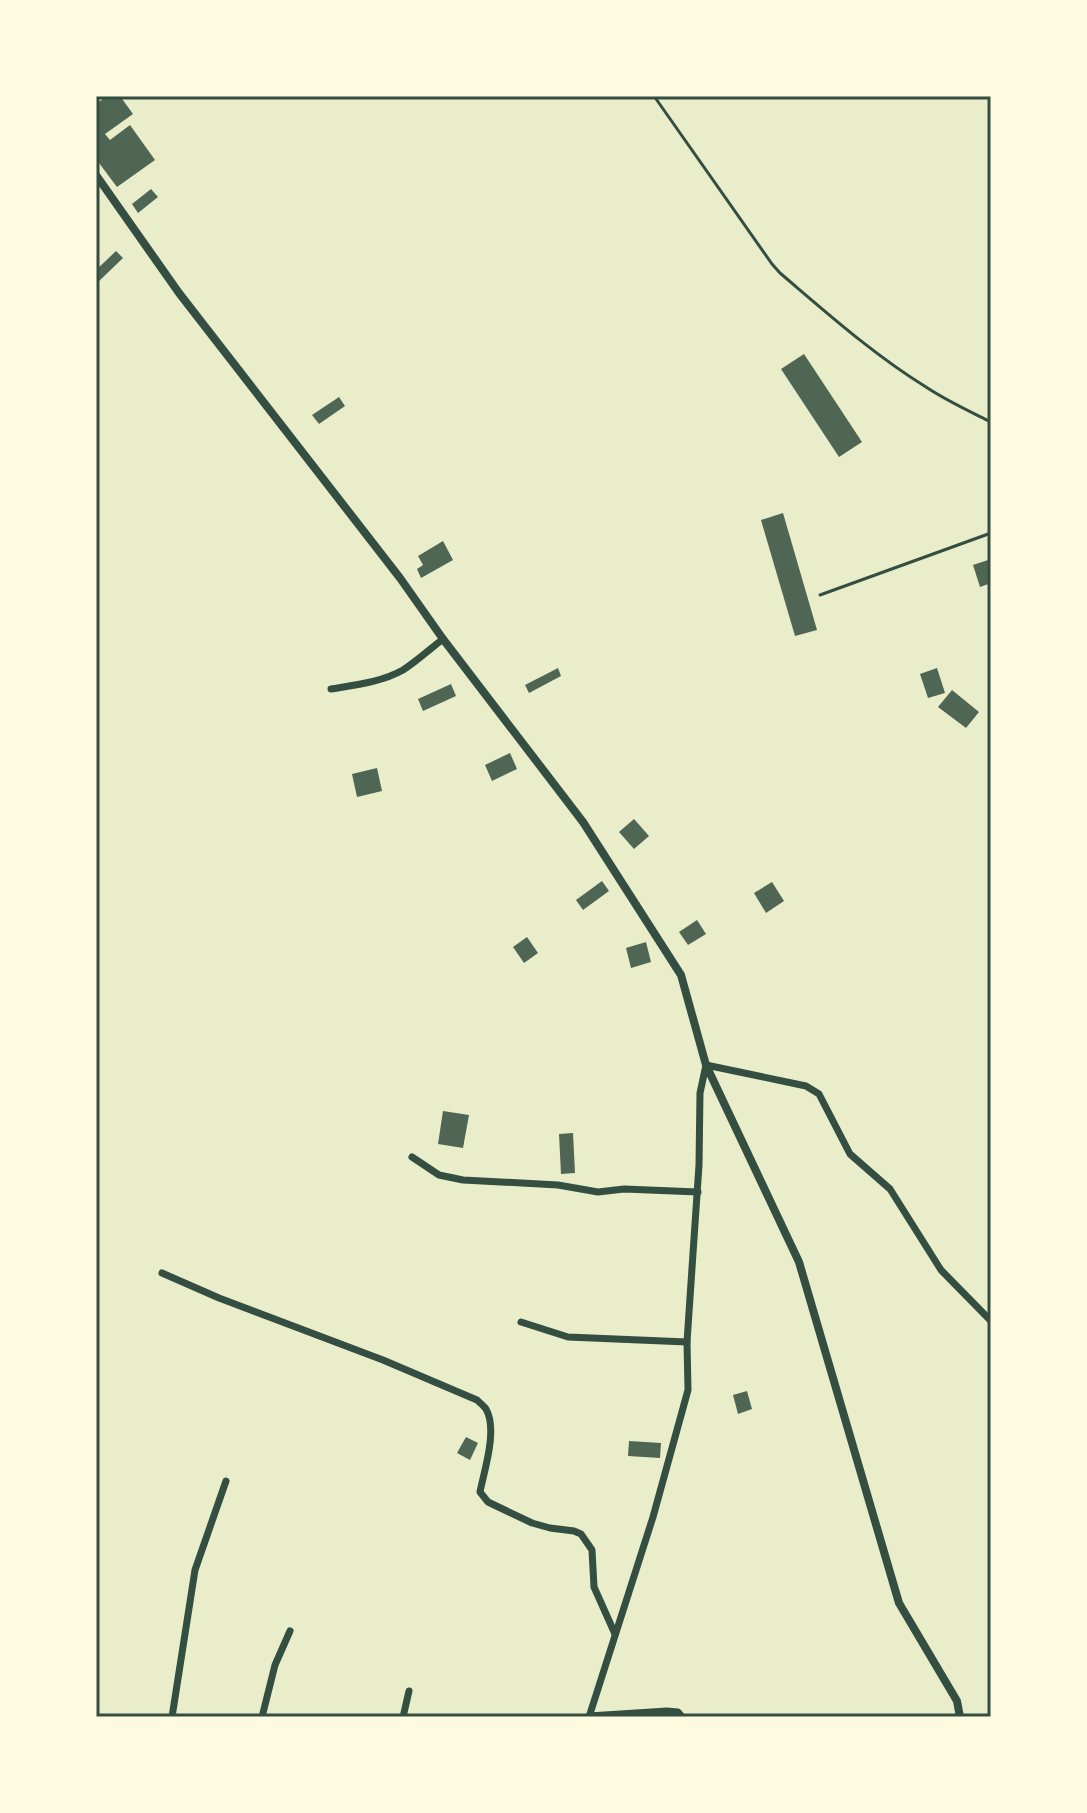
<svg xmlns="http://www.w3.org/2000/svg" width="1087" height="1813" viewBox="0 0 1087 1813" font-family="Ubuntu,sans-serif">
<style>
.building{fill:#4f6655}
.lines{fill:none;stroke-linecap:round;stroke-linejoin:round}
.service{stroke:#344e41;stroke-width:3}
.minor{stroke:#344e41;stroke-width:7}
.tertiary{stroke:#344e41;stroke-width:8}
.neatline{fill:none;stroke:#344e41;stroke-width:3}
</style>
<rect width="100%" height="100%" fill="#e9edc9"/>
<g class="building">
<polygon points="107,96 120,96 133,114 105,134 110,140 130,125 155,160 117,187 96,159 96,104"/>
<polygon points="151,189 158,197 138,213 132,204"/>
<polygon points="116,251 123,258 96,284 96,270"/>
<polygon points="804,354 862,442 839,457 781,369"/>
<polygon points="339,397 345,406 319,424 312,415"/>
<polygon points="783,513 817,630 795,636 761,520"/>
<polygon points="443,541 453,560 421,578 417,569 423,565 418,556"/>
<polygon points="991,559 991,583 980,587 973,565"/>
<polygon points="558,668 561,676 529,693 525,685"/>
<polygon points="937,668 945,693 928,698 920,674"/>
<polygon points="451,684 456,696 423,711 418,699"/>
<polygon points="952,690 979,712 966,728 938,707"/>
<polygon points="510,753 517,769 492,781 485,765"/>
<polygon points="377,768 382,791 357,797 352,774"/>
<polygon points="634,819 649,836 634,849 619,832"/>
<polygon points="602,881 609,891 583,910 576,900"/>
<polygon points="772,882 784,901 766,913 754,893"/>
<polygon points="697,920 706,934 688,945 679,932"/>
<polygon points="527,937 538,953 524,963 513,947"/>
<polygon points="646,942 651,962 631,968 626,948"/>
<polygon points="443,1111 469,1115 463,1148 438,1144"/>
<polygon points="573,1133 575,1173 561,1174 559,1134"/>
<polygon points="747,1391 752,1409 738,1414 733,1395"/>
<polygon points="466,1437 478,1443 470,1460 457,1453"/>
<polygon points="629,1441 661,1443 660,1458 628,1456"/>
</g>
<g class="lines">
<g class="service">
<path d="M654,96L772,264L780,273C827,313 874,355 926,387C947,401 969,411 991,422"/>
<polyline points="820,595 991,533"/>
</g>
<g class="minor">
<path d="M331,689C355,685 382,682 403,670C417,661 430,649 443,639"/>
<polyline points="412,1157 439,1175 463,1180 558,1185 598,1192 624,1189 698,1192"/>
<path d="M162,1273L219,1298L383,1360L477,1400C480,1403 484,1406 486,1409C498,1430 484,1471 480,1492L488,1502L532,1523L550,1528L574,1531L581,1534L592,1550L594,1587L615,1634"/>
<polyline points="521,1322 568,1337 687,1342"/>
<polyline points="589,1716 667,1711 678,1712 682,1717"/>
<polyline points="172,1717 195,1570 226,1481"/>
<polyline points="262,1717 275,1665 290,1631"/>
<polyline points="403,1717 409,1691"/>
<polyline points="589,1717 653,1517 688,1390 687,1342 699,1165 700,1093 706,1065 806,1086 819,1094 850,1154 890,1189 941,1270 991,1321"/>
</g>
<polyline class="tertiary" points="96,175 179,293 400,578 443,639 583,822 681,975 706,1065 799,1262 899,1603 957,1701 960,1717"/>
</g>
<rect width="1087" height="1813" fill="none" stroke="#fefae0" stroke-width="196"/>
<rect x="98" y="98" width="891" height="1617" class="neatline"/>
</svg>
